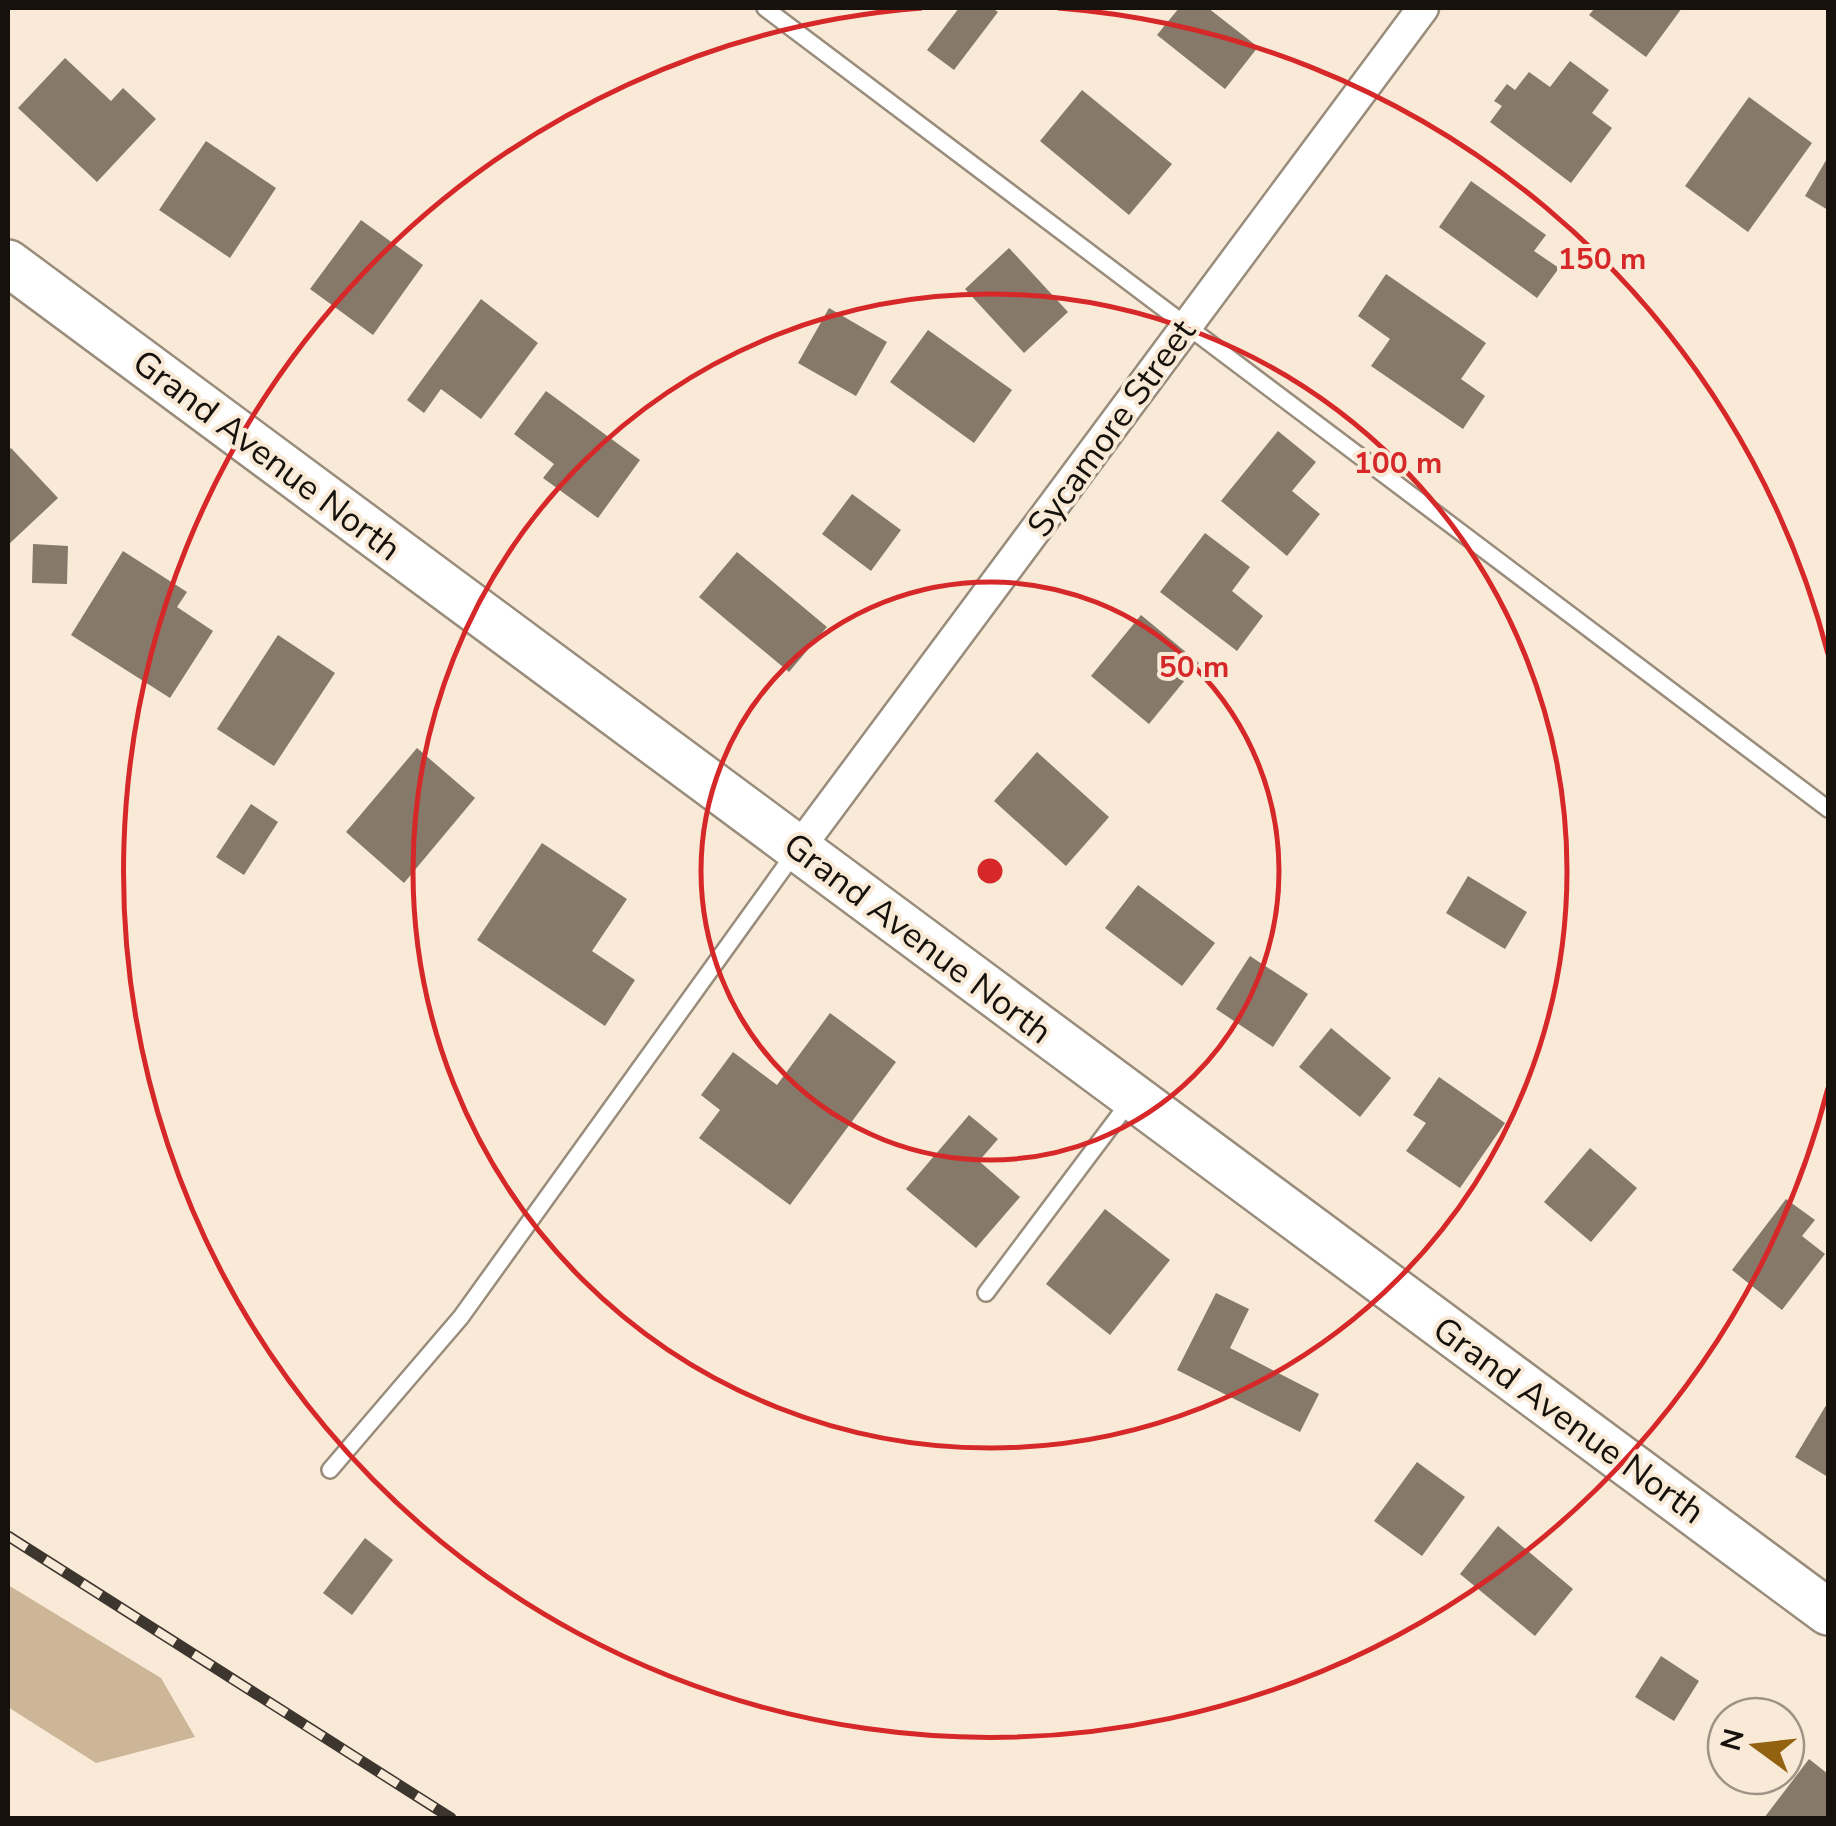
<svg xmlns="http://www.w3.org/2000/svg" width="1836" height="1826" viewBox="0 0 1836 1826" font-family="'Nunito Sans',sans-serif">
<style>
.green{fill:#cdb597}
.building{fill:#867969}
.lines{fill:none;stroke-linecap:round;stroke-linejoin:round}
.service-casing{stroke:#998c7b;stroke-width:20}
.minor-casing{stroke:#998c7b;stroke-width:35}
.secondary-casing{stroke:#998c7b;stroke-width:50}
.service{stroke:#fff;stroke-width:15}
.minor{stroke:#fff;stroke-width:30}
.secondary{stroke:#fff;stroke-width:45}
.rail-casing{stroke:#3d362e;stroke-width:11}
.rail{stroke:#f8ead7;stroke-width:8;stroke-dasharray:22;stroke-linecap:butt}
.ring{fill:none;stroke:#d62828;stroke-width:5}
.labels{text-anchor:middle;stroke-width:8;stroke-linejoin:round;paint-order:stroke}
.street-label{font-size:35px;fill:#16110b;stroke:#f8ead7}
.centre{fill:#d62828;stroke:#f8ead7;stroke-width:5}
.ring-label{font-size:30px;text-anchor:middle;font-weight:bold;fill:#d62828;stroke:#f8ead7;stroke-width:8;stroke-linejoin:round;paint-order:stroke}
</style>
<rect width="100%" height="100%" fill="#f8ead7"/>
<polygon class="green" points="8,1585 161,1678 195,1737 96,1763 8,1707"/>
<g class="building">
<polygon points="959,8 992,8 998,12 954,70 927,50"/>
<polygon points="1179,8 1208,8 1258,47 1225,89 1157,35"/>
<polygon points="1595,8 1682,8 1646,57 1589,15"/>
<polygon points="65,58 111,101 123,88 156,119 97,182 18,108"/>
<polygon points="1570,61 1609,90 1592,113 1612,128 1571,183 1490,122 1502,106 1494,101 1507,84 1515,90 1529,72 1550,87"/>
<polygon points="1082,90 1172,164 1129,215 1040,141"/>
<polygon points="1749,97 1812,143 1748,232 1685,186"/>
<polygon points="206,141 276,188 230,258 159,210"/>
<polygon points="1828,157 1828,210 1805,196"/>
<polygon points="1471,181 1546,235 1534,251 1559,268 1537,298 1439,227"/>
<polygon points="361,220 423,265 373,335 310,289"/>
<polygon points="1009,248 1068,312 1024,353 965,289"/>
<polygon points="1386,274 1486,343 1461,379 1485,396 1463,429 1371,366 1390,339 1358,316"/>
<polygon points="481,299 538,343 481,419 441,389 424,413 407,400"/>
<polygon points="829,308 887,342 856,396 798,363"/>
<polygon points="928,330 1012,390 974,443 890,382"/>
<polygon points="546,391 640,460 598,518 543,478 554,464 514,434"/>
<polygon points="1278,431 1316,462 1292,491 1320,514 1287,556 1221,501"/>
<polygon points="11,448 58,498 8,545 8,451"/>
<polygon points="852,494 901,530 871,571 822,534"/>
<polygon points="1205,533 1250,567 1232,591 1263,616 1237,651 1160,592"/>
<polygon points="33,544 68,546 67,584 32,583"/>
<polygon points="123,551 187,592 177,607 213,631 170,698 71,635"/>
<polygon points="737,552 827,627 789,672 699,597"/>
<polygon points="1141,615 1199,663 1149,724 1091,676"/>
<polygon points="278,635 335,673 274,766 217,729"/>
<polygon points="417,748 475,798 404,883 346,832"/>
<polygon points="1037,752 1109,817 1066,866 994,801"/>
<polygon points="251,804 278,822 244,875 216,857"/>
<polygon points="542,843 627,899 592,951 635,980 605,1026 477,940"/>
<polygon points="1468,876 1527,912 1505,949 1446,913"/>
<polygon points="1138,885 1215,943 1182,986 1105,928"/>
<polygon points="1250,956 1308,994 1273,1047 1216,1009"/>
<polygon points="830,1013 896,1062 790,1205 699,1138 720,1110 701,1095 733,1052 777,1085"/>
<polygon points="1331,1028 1391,1078 1360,1117 1299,1067"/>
<polygon points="1439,1077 1505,1123 1460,1188 1406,1151 1426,1123 1413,1115"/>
<polygon points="969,1115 998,1139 979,1161 1020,1197 976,1248 906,1189"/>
<polygon points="1590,1148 1637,1188 1591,1242 1544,1202"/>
<polygon points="1786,1199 1815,1220 1802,1236 1825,1254 1782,1310 1732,1270"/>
<polygon points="1105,1209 1170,1260 1110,1335 1046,1284"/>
<polygon points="1216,1293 1249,1309 1230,1348 1319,1394 1300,1432 1177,1370"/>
<polygon points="1828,1402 1828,1477 1795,1457"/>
<polygon points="1417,1462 1465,1497 1422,1556 1374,1521"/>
<polygon points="1498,1526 1573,1589 1535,1636 1460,1574"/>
<polygon points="365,1538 393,1560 352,1615 323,1593"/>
<polygon points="1661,1656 1699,1681 1674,1721 1635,1697"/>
<polygon points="1809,1759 1828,1774 1828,1818 1764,1818"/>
</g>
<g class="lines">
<defs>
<g id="service">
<polyline points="765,8 1828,809"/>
<polyline points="986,1293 1130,1101"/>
<polyline points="330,1470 461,1317 796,851"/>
</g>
<polyline id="minor" points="799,848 1423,8"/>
<polyline id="secondary" points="8,263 1828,1612"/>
</defs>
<use href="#service" class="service-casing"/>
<use href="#minor" class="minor-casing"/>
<use href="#secondary" class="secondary-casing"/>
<use href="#service" class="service"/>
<use href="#minor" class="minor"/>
<use href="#secondary" class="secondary"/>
<defs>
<polyline id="rail" points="8,1536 451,1818"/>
</defs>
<use href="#rail" class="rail-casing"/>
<use href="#rail" class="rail"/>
</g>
<g class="ring">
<circle cx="990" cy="871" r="289"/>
<circle cx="990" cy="871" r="577"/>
<path d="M1828 1088A866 866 0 1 1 922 8M1058 8A866 866 0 0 1 1828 654"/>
</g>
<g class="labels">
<g class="street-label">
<text transform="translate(1111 428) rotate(-54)" y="12">Sycamore Street</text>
<text transform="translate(267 455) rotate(37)" y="12">Grand Avenue North</text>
<text transform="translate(918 938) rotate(37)" y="12">Grand Avenue North</text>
<text transform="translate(1569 1420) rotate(36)" y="12">Grand Avenue North</text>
</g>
</g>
<circle cx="990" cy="871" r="15" class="centre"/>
<g class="ring-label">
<text x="1602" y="269">150 m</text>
<text x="1398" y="473">100 m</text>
<text x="1194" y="677">50 m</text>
</g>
<rect width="1836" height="1826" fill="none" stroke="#16110b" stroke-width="20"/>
<g transform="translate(1756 1746) rotate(285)"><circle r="48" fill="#f8ead7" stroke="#9e9385" stroke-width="2.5"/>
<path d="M0-8L18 38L0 25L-18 38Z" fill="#926210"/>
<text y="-15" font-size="28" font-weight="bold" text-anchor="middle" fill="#16110b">N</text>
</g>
</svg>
